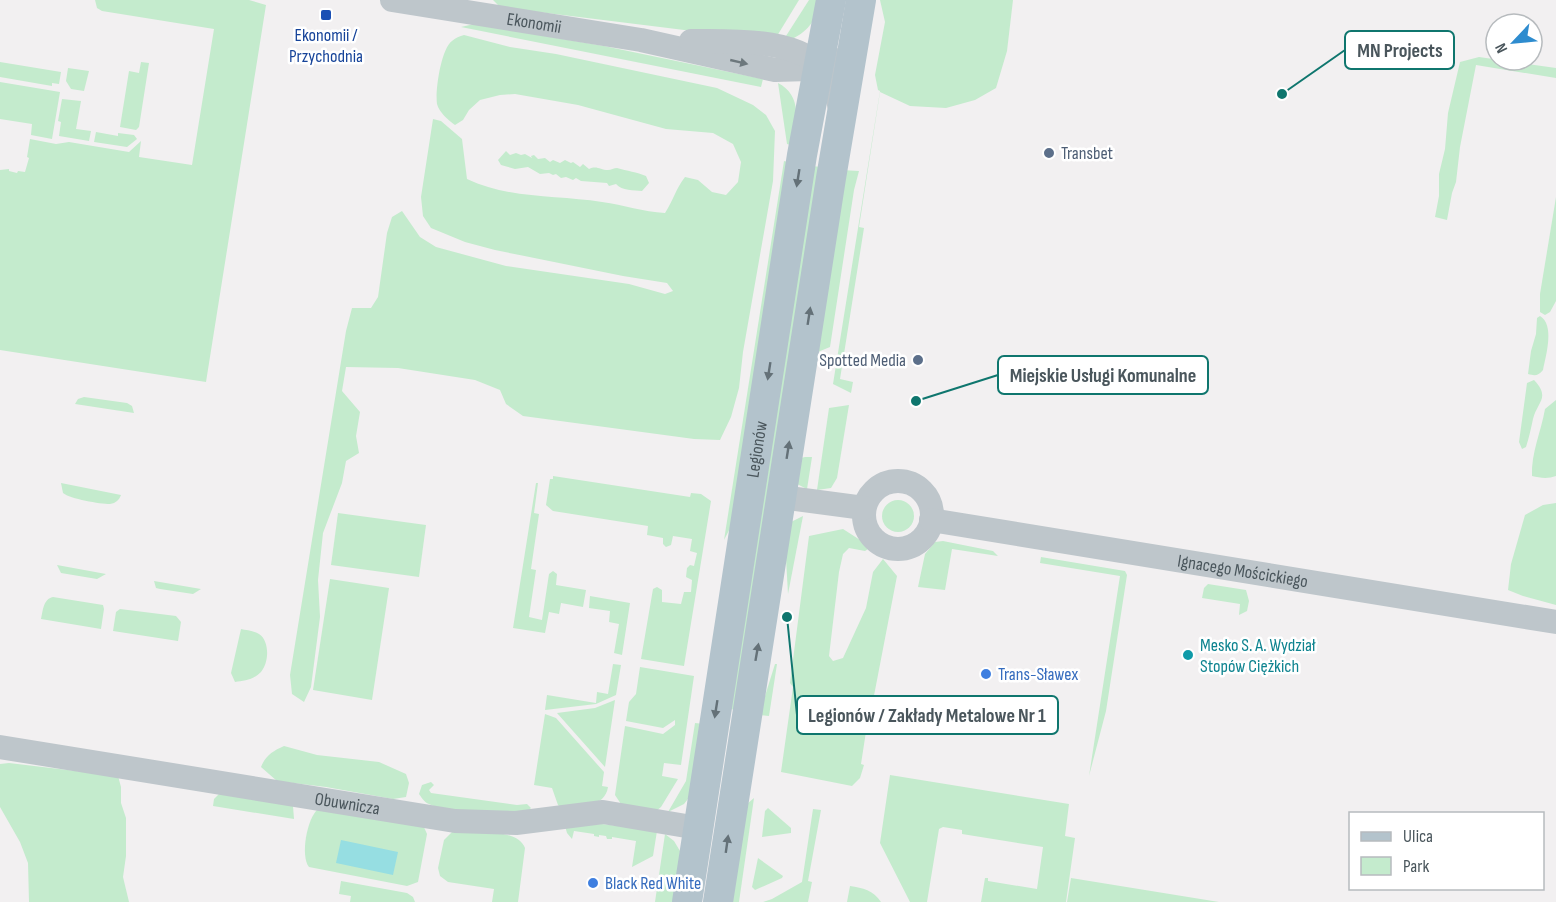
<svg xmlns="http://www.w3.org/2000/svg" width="1556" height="902" viewBox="0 0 1556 902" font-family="'Sofia Sans Condensed',sans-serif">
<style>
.green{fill:#c4ebcd}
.water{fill:#96dee2}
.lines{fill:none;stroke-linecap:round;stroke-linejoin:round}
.minor{stroke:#bec6cb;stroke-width:24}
.major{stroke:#b3c3cc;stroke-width:30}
.oneway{fill:#6d787d}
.oneway2{fill:#647178}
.transit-dot{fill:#1a4fb4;stroke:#fff;stroke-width:2}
.service-dot{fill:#5c6f8a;stroke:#fff;stroke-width:2}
.culture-dot{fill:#0f9aa8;stroke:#fff;stroke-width:2}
.shop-dot{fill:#3f7fe0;stroke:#fff;stroke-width:2}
.labels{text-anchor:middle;stroke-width:5;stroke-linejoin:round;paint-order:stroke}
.street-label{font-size:18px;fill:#4a565c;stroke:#fff}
.transit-label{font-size:18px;fill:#164399;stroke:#fff}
.service-label{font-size:18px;fill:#4e5e75;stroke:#fff;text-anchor:start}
.culture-label{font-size:18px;fill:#0d838f;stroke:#fff;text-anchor:start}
.shop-label{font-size:18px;fill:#366cbe;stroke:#fff;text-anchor:start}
.leader{fill:none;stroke:#0f766e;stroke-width:2}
.callout-dot{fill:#0f766e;stroke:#fff;stroke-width:2}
.callout{fill:#fff;stroke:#0f766e;stroke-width:2}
.callout-label{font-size:20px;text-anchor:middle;font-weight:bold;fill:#4a565c}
</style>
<rect width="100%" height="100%" fill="#f2f0f1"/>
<g class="green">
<polygon points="95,0 249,0 266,5 206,382 0,350 0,170 9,169 9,171 17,173 18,171 25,172 29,158 27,157 30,139 56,144 69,142 129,152 141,141 139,157 192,165 214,29 102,11 97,8"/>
<polygon points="493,0 799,0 777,36 749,38 506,8 500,7"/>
<path d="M809,0H821C816,19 810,30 792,39L786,36Z"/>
<polygon points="880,0 1013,0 1007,51 996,88 975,100 946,108 910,106 880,92 859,227 864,228 840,379 853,382 851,393 833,384 880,91 878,90 875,75 885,22"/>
<polygon points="474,24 604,46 763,79 761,87 461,27"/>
<path d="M464,35L510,47L556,54L717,88L753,105L766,115L775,131L773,181L743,352L739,388L731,417L720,440L694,439L523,416L506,404L500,390L475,380L398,368L346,367L342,391L360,412L356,436L359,453L346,461L342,483L323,533L318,580L320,617L311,687L304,702L292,694L290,675L346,331L352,308H371L378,297L387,233L392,217L402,211L420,237L436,247L506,266L629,284L665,294L673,291L667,283L623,276L495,250L465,242L431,228L423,216L421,197L433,119L441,121L462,139L467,179C509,199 557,195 602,202C624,205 643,212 665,213C674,199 675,190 685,177L698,180L712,192L726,195L738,182L741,162L733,144L713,133L666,129L578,105L515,94L500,95L480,100L469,110L463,120L455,125C448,120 439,112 437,104C435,91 441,49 452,41C455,38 460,36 464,35Z"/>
<polygon points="1479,57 1556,68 1556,78 1476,65 1460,147 1456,182 1452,193 1447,220 1435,217 1439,196 1439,174 1445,149 1448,113 1460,62"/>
<polygon points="0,62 61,72 59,84 52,83 52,86 0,77"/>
<polygon points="141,62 149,63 139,127 136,130 120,127 129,71 139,73"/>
<polygon points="68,68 89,71 84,91 71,89 66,81"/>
<polygon points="0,82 60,92 52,139 31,135 32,124 0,119"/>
<path d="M778,83C803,96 796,122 794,146L787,144Z"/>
<polygon points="62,99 81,101 76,129 91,131 89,141 59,136 61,122 58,121"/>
<polygon points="96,132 118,136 118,133 134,135 137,139 127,147 94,142"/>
<path d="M506,151L510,155L516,153L521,155L525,154L532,158L531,156L534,155L538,159L545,158L550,162L553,160L560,163L565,160L571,163L573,162L580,167L583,164L589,169C597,165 600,170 608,170C611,170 614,168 617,168C627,171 637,172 646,176L649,183L642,191C634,190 622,191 616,184L609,186L607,183L581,181L576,178L573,180L566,177L561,178L556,174L553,175L549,173L540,174L528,167L515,169L501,165L498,160Z"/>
<polygon points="784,161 792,163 737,515 724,540"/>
<polygon points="812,166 821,167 736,710 725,708"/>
<polygon points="841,170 859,171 854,190 830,347 813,354"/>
<polygon points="1556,197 1556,301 1550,312 1545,315 1540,312 1540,294"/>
<path d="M1540,316C1555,325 1546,355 1543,370C1538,376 1535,376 1528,374L1531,351L1536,334L1537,318Z"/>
<path d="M1534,380C1551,398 1537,402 1533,419C1531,428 1529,438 1526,447L1522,449L1519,442L1527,383Z"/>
<polygon points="84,397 127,403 132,406 134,413 75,404 78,399"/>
<path d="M1556,400V476C1548,479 1540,478 1532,476C1531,453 1541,432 1545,409Z"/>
<polygon points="849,405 837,478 831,488 817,490 829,408"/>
<polygon points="805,457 812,457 807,489 797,484 801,458"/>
<polygon points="553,476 690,497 691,493 701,494 711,501 684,666 641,659 653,589 657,587 662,590 662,602 681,604 684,592 691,592 692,580 686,577 687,568 690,565 694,566 697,553 690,551 692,539 673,536 671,545 666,547 663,544 663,538 647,535 648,526 553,511 546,505 550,479 553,479"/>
<path d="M61,483L121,495C119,500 116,503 110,504C100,504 70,499 63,493Z"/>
<polygon points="536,483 538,483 534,513 539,514 531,569 536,570 529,617 542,620 549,574 553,571 557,574 556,585 586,590 583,607 561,603 559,614 549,612 545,633 513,628"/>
<circle cx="898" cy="516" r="16"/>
<polygon points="1556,503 1556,605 1523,596 1508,590 1511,564 1525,515 1543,505"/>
<polygon points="338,513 426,525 419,577 331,565"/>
<polygon points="803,516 788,594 785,541 791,522"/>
<polygon points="843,529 871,547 865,551 849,548 843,554 839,572 829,656 833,661 843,658 866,608 873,572 883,559 897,576 872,706 867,725 861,764 864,765 860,778 852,786 781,772 793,687 790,683 809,536"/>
<polygon points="943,541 993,551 998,556 952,549 945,590 918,587 925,554 935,542"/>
<polygon points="1041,557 1125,571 1127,575 1106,711 1089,776 1120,576 1040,563"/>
<polygon points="57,565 106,574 97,579 61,573"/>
<polygon points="330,579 389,588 372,700 313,690"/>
<polygon points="154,581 201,589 193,594 160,589 156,588"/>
<polygon points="1208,584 1246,590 1249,601 1247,611 1239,615 1240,604 1202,598 1204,588"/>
<polygon points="590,596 630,603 622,655 614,653 619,624 609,622 610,611 589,608"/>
<path d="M53,597L103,605L104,609L101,629L41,619C43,611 43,599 53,597Z"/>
<polygon points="120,609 176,616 181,622 178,641 113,631 116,612"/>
<path d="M241,629C246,630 254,631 259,634C270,641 269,663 261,672C253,680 244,681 235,682L231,673Z"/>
<polygon points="613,664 621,665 616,695 596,704 545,710 547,695 596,703 597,692 608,694"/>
<polygon points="775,664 777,664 769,716 759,715"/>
<polygon points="640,667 694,676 681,765 664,763 662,776 678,779 661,807 656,811 621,804 615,795 625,726 663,734 675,725 675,720 663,728 626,721 629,702 636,694"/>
<polygon points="615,700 605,767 557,713 595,708"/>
<path d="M545,714L556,718L604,772L602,786L608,787C605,808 579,806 562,809L558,805L552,788L534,785Z"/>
<polygon points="695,723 704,724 691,795 684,804 668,812 686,781"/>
<path d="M284,746L317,755L379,762L406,774L409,783L406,797L393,799L326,787L277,781L261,767C266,755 273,751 284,746Z"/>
<polygon points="9,763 118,776 121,787 121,803 126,818 126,856 123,877 129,902 29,902 28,863 20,842 0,807 0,764"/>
<polygon points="890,775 1069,804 1065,836 1075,838 1066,902 981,902 985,878 988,878 988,881 1037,889 1043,847 962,834 962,830 943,827 939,829 927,902 910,902 880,843"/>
<path d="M431,782L434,785L429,790L431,793L517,805L527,804L531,808L528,811C502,811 452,816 429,804C424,802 422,798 419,794L422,785Z"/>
<polygon points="219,794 293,806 294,819 213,806 214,799"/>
<polygon points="754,798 739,902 730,902 747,804"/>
<polygon points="768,808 791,828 791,833 762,837 765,811"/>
<path d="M318,809L423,825L427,834L418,882L407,886L309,867C300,856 307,818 318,809Z"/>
<polygon points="813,809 821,810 808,881 812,882 808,902 763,902 772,899 802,882"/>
<polygon points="602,824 657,831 653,856 632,867 636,841 612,837 612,839 607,839 606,836 599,835 599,837 594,836 594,834 574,831 572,839 567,833 565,826"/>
<path d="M452,832C472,833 517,827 525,848L518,902H492L494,889L448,882L440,876L438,868L444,840Z"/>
<polygon points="665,834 674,841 680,851 676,902 655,902"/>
<polygon points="758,858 783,876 782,878 755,890 752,887"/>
<polygon points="1071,878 1219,902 1067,902"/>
<polygon points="341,881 407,893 413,897 415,902 350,902 351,896 339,894"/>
<path d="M850,886C863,888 873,890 881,902H847Z"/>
</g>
<polygon class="water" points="341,840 398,852 393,875 336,863"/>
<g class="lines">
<g class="minor">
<path id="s1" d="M392,0L641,40L775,70L809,69L832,59"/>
<path d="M691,41C730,41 802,37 827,74C835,86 838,99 841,113"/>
<circle cx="898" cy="515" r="34"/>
<polyline points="781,497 864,508"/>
<path id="s2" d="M931,520L1556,622"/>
<path id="s3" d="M0,747L455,821L516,823L603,812L698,828"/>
</g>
<g class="major">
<path id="s4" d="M687,902L802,155L831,0"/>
<polyline points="718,902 831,178 861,0"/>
</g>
</g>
<defs><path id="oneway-solid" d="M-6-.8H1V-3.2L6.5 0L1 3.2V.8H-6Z" transform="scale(1.5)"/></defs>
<use class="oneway" href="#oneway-solid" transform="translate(739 62) rotate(13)"/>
<g class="oneway2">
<use href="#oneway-solid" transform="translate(798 178) rotate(99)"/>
<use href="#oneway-solid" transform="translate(809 316) rotate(-81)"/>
<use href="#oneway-solid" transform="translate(769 371) rotate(99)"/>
<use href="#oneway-solid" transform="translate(788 450) rotate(-81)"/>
<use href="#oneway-solid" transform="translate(757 652) rotate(-80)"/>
<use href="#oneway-solid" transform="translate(716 709) rotate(99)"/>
<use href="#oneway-solid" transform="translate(727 844) rotate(-82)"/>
</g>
<rect class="transit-dot" x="320" y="9" width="12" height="12" rx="3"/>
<g class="service-dot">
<circle cx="1049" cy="153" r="6"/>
<circle cx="918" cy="360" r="6"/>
</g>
<circle class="culture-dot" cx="1188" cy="655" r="6"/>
<g class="shop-dot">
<circle cx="986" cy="674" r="6"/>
<circle cx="593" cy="883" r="6"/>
</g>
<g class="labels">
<g class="street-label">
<text dy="6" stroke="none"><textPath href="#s1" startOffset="144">Ekonomii</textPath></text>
<text dy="6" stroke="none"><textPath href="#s4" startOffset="458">Legionów</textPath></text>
<text dy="6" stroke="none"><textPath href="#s2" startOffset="316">Ignacego Mościckiego</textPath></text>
<text dy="6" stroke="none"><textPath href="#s3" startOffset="352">Obuwnicza</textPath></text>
</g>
<g class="transit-label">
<text x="326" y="41">Ekonomii /<tspan x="326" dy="21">Przychodnia</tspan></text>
</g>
<g class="service-label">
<text x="1061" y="159">Transbet</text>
<text x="906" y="366" text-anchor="end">Spotted Media</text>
</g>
<g class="culture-label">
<text x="1200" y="651">Mesko S. A. Wydział<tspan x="1200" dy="21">Stopów Ciężkich</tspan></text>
</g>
<g class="shop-label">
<text x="998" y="680">Trans-Sławex</text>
<text x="605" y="889">Black Red White</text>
</g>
</g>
<path class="leader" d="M1282 94L1345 50M916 401L998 375M787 617L797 715"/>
<g class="callout-dot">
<circle cx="1282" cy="94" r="6"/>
<circle cx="916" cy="401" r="6"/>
<circle cx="787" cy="617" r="6"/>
</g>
<g class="callout">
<rect x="1345" y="31" width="109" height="38" rx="6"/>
<rect x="998" y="356" width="210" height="38" rx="6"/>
<rect x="797" y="696" width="261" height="38" rx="6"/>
</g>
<g class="callout-label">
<text x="1400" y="57">MN Projects</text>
<text x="1103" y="382">Miejskie Usługi Komunalne</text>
<text x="927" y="722">Legionów / Zakłady Metalowe Nr 1</text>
</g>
<rect x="1349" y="812" width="195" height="78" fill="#ffffff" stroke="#b7bbbe" stroke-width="1.5"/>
<rect x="1361" y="832" width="30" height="9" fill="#b3c3cc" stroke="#b7bbbe" stroke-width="1.5"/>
<text x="1403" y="842" font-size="18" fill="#4a565c">Ulica</text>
<rect x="1361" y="857" width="30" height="18" fill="#c4ebcd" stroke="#b7bbbe" stroke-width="1.5"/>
<text x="1403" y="872" font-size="18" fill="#4a565c">Park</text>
<g transform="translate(1514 42) rotate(244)"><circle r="28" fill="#ffffff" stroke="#b7bbbe" stroke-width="1.5"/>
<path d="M0-4.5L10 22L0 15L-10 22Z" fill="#2e8ccf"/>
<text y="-9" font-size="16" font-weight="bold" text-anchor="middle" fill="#4a565c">N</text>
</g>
</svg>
